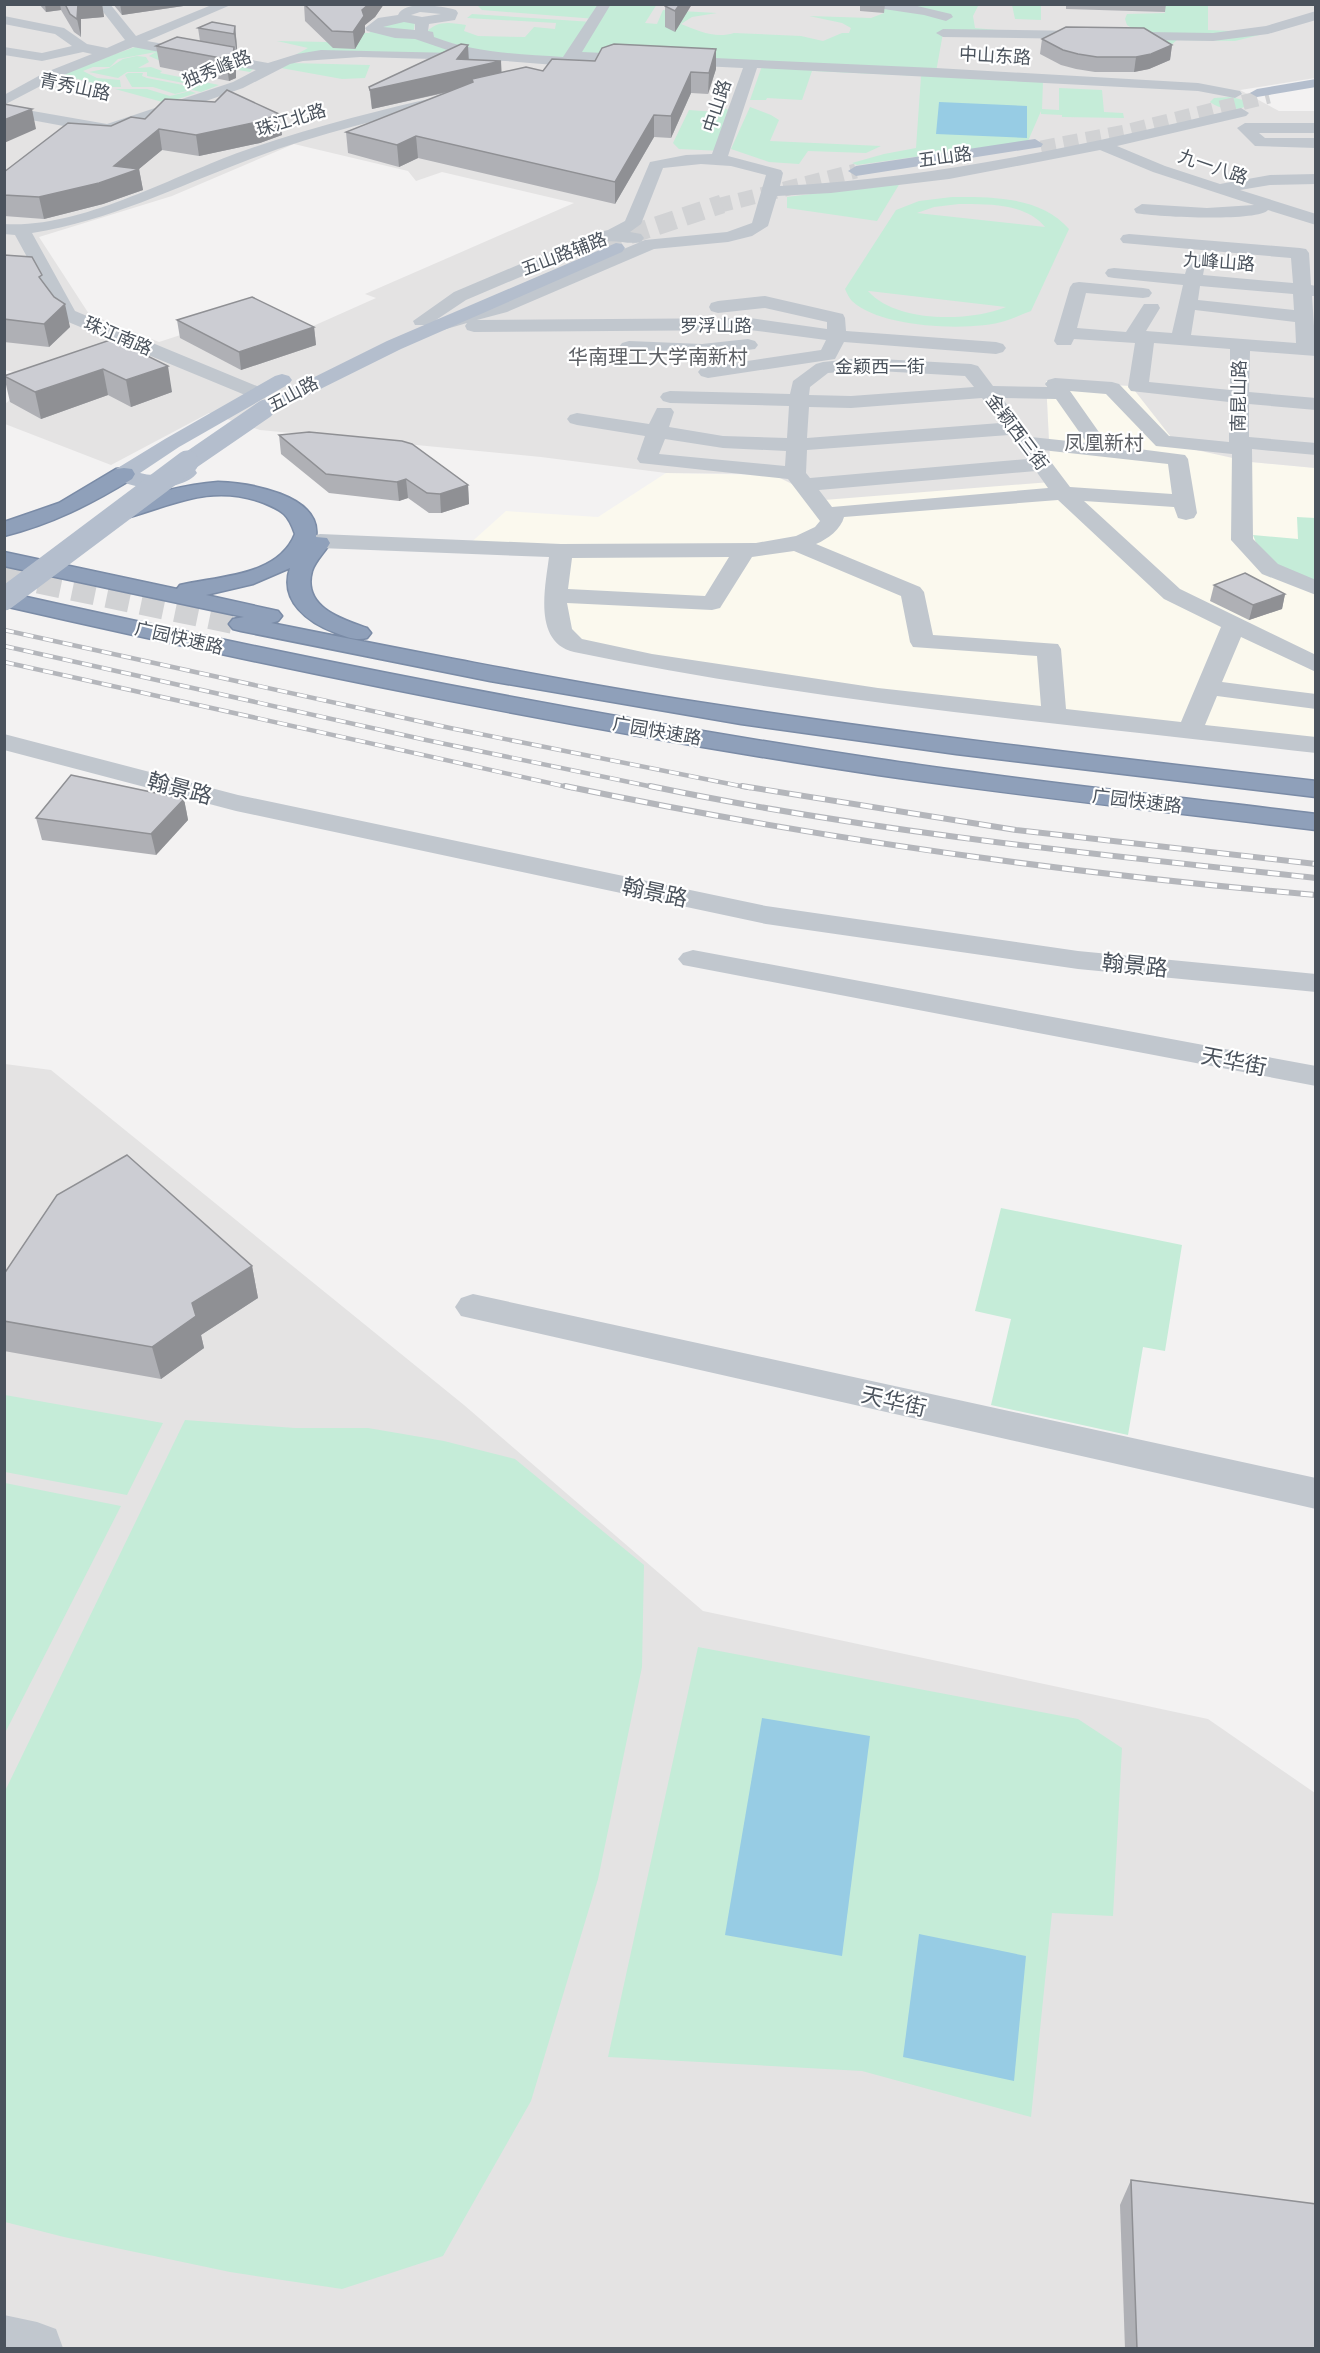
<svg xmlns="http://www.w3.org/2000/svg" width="1320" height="2353" viewBox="0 0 1320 2353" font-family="'Titillium Web','Noto Sans SC',sans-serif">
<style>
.commercial{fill:#fbf9ee}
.education{fill:#e4e3e3;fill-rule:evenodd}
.green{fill:#c5ecd8;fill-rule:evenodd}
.water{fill:#97cce4}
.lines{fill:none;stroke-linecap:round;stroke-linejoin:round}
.major-tunnel-far1{stroke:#d1d2d4;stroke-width:15;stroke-dasharray:15 8;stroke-linecap:butt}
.major-tunnel{stroke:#d1d2d4;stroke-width:19;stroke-dasharray:19 10;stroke-linecap:butt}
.highway-tunnel{stroke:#d1d2d4;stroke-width:23;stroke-dasharray:23 12;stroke-linecap:butt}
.highway-casing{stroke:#7a8ba6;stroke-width:3}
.minor{fill:#c1c7ce;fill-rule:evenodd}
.major{fill:#b4becd;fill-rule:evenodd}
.highway{fill:#8fa0ba;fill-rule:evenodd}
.rail-far1-casing{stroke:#b4b6bb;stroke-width:4.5}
.rail-casing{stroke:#b4b6bb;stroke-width:6}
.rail-far1{stroke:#fff;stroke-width:3;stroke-dasharray:10;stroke-linecap:butt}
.rail{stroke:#fff;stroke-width:4;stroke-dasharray:12;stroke-linecap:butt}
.major-bridge-far1{stroke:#b4becd;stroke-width:19}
.major-bridge{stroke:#b4becd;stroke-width:23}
.wall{fill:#afb0b5}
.shaded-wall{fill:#8f9094}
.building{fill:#cccdd3;stroke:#8f9094;stroke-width:1.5}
.labels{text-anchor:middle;stroke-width:4.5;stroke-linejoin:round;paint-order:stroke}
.far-street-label{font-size:18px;fill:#4b535d;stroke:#fff}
.far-neighbourhood-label{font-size:20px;fill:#5e6166;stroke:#fff}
.street-label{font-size:22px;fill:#4b535d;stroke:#fff}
</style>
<rect width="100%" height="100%" fill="#f3f2f2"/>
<polygon class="commercial" points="1046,381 1131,386 1251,462 1315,468 1315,745 878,695 574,645 555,602 561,551 466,547 506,511 598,517 666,473 1051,481"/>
<g class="education">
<path d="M4,5H1315V78L1240,90L1279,111H1315V468L1251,462L1178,446L1131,386L1046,381L1051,482L824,500L772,474L666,473L541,457L260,430L209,413L111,465L5,424V404L37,377L5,370ZM294,144L408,171L416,181L442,172L574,203L365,294L376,298L302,331L254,311L159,342L89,314L39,237L172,196Z"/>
<polygon points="5,1064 51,1070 464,1405 703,1611 1208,1719 1315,1793 1315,2348 5,2348"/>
</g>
<g class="green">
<path d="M657,4L645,23L657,24L663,10L717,13L692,17L681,24C699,31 715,39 734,33L801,36L823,41L842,33H849L851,28L842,23L809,16L871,18L884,13V9L926,10L892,5L979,4L973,16L975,28L1008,31L943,33L936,72L573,56L569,60L480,52L424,35C435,20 449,22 466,25L464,31L478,36L525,37L534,27L555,29L556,23L467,18L472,14L593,22L596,19L482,10L478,6L485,5Z"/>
<polygon points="1164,4 1208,5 1208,30 1253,32 1259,35 1235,41 1177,40 1160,54 1078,33 1105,27 1110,29 1135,30 1127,25 1125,19 1127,14 1165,13"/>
<polygon points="1012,5 1041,5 1041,20 1015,19"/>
<polygon points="391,21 415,22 413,35 468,54 297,54 308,48 277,41 327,42 339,32 369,33 380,24"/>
<polygon points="138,46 254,68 250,72 174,59 163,62 149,56 156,52 118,59 110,67 93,67 83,71 97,78 120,80 121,87 109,87 58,74"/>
<polygon points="137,56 146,57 149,62 138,68 151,67 162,71 160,73 219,85 201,92 192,90 194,85 147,76 147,72 127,72 118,78 89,72 109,68 123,59"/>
<polygon points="291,63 370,65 365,78 342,79 281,68"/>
<polygon points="762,66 1043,82 1042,109 1059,110 1059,88 1102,90 1104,112 1123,113 1124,118 1062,117 1062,115 1041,114 1041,111 1028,141 857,165 852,163 884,154 916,148 921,76 812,71 802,100 767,98 766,100 750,100"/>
<polygon points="128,73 143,73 142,76 147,78 188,86 187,91 175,94 153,87 132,87 125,75"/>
<polygon points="115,89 147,89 170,96 190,91 196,93 166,103"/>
<path d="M1231,97L1247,101L1250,104C1240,112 1220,110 1210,102L1214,98Z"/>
<polygon points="718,106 735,112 722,151 679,149 673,143 689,110 716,112"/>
<polygon points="750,107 771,115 779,120 770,141 881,146 866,153 808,151 799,164 769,162 731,149"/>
<polygon points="900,183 877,221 787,208 787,197"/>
<path d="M952,197C991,197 1041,196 1069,229L1031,311C1023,314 1014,318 1005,321C970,332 880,328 852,301C849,298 847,293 845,289L896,210L919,201ZM959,204C987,204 1026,203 1045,227L917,213L934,207ZM868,291H869L1006,307C969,322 896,323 868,291Z"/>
<polygon points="1297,517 1315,518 1315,582 1290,573 1260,553 1253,535 1298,539"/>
<polygon points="1001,1208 1182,1245 1165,1351 1143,1347 1128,1435 991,1405 1011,1319 975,1311"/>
<polygon points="5,1395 163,1423 127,1495 5,1472"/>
<polygon points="185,1420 295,1428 368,1428 444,1441 515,1459 644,1565 642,1667 598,1879 531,2101 443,2256 342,2289 230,2272 64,2237 5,2222 5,1791"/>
<polygon points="5,1483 121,1506 5,1733 4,1483"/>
<polygon points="698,1647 1078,1719 1122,1748 1113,1916 1052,1913 1031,2117 862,2071 608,2057"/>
</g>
<g class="water">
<polygon points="939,102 1027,106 1027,138 936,134"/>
<polygon points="762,1718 870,1736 842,1956 725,1935"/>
<polygon points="919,1934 1026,1956 1014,2081 903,2057"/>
</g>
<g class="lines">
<g class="major-tunnel-far1">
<polyline points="1041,148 1125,132 1269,96"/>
<polyline points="717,206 856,171"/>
</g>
<polyline class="major-tunnel" points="602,244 722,204"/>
<polyline class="highway-tunnel" points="4,575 241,624"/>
<defs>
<g id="highway">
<path d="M124,468L132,469L135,474L132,479C91,504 52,524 4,536V522L59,503L116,469Z"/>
<path d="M218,482C247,483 322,494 316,537L327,538L330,543C325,552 315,561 312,571C302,607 341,619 367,628L371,633L367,638C356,641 347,637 336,633C308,623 279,601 290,568L253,584L206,595L278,611L282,616L278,621L271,623C406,650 542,677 678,699C890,732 1103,757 1316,781V797L956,754L741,724L490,681L241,631L233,629L229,624L233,619L244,617L4,566V552L177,589L180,585C217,576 278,577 295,534C288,514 283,511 264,503C209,482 170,507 119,520L111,518L108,513L111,508C146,495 181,485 218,482Z"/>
<path d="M4,592C294,657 585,715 878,759C1023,781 1170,796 1316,814V830C1170,812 1023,796 878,775C584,731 293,672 4,606Z"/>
</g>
</defs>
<use href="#highway" class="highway-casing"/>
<g class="minor">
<path d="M97,4H110L136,36L214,4H233L147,41L268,63L297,54L321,50L456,53L415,39L395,38L367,31L365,28L378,18L398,15C405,0 441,6 456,10L458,13L455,20L429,24L428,31L433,32L434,37C475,53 520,54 563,57L598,4H611L582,52L936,68L1198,83L1240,91L1242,94L1235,98L1198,91L757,68L728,156L781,170L783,173L780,186C937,178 1088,144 1241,108L1249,113L1246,116L1117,146L1165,166L1220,184L1270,175L1316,174V184L1270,185L1240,190L1316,214V225L1268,210C1259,222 1154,217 1136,213L1134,209L1142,204L1207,208L1254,205L1153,172L1100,150L949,179L831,193L777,196L768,226L752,236L728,242L654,249L507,312L477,320L750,318L827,329V322L765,308L718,313L711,311L709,307L711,303L718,301L765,296L843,314L845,318L846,331L996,342L1003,344L1006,348L1003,352L996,354L844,342L835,359L708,378L701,376L698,372L701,368L821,350L826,340L750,330L474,332L467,330L465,326L467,323L436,332L429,330L427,325H415L413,321L454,292L591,234L608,230L625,221L650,162L686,155L712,154L743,68L577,60L565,72L560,73L553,69L555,65L506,61L360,57L303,61L290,64L243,88L132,127L107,134L4,115V106L107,124L233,82L256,70L133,47L54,79L4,105V95L44,73L92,54L83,52L42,61L4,55V47L42,53L72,46L55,34L4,24V16L64,28L87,44L107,48L125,40ZM420,12L441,14L422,17L411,15ZM404,22L415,24V30L383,27ZM701,164L731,166L766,175L752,223L727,232L645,240L493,304L436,320L466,300L603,242C616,239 628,245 641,242L644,238L641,234L630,232L641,224L663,168Z"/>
<polygon points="871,4 909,4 951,14 953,17 946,21 924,15 877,8"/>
<polygon points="1316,11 1316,20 1268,34 1213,41 943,37 936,33 943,29 1213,33 1266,26"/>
<path d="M450,94L457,98L455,101C386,118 315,134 248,160C176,187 109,221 32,233L75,311L264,389L267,393L264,397H250L61,319L15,235L4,234V224C81,229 172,176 243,151C311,127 380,110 450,94Z"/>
<polygon points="1245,123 1316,123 1316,133 1259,133 1265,138 1316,138 1316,148 1255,146 1237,128"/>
<path d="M1129,234L1300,248L1306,249L1309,253L1311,285L1316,286V296H1312L1316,356L1250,351L1249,392L1316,398V410L1249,404V437L1316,443V455L1252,449L1253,539L1278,564L1316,580V595L1262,574L1231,540L1232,454L1156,446L1106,394L1070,391L1108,445L1185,455L1188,459L1197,513L1194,518L1186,520L1178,518L1174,507L1084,501L1180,589L1316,655V672L1241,637L1222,682L1316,694V709L1217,696L1205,725L1316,737V753C1068,724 819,703 574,652C533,642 545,588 549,557L320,548L312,546L309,541L312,536L320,534L561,544L756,543L796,536L815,527L820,521L788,479L640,463L637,459L645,436L577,425L570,423L567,419L570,415L577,413L649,424L657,408H671L674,412L669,427L723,436L787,438L789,406L670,403L663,401L660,397L663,393L670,391L790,394L793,381L816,364L823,362L862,358L971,364L978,366L993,386L1047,387L1045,384L1048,380L1055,378L1112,382L1119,384L1169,436L1229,442V402L1131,391L1128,387L1135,343L1074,339L1071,345H1057L1054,341L1070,287L1073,283L1079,282L1143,288L1149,289L1152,293L1149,297L1143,298L1086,293L1077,328L1126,332L1144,304H1158L1160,308L1146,331L1172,333L1183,285L1114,278L1108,277L1105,273L1108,269L1114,268L1185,274L1191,255H1203L1206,259L1203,275L1293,283L1291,258L1123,243L1120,239L1123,235ZM1200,286L1293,294L1294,310L1198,300ZM1195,310L1295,322L1296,343L1191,335ZM1154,343L1230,349V390L1149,382ZM862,370L965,376L974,387L851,396L809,395L810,387L828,373ZM982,398L1000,423L807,438L809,407L851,408ZM1002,398L1056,399L1087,443L1031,437ZM1009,435L1027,459L810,478L806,473L807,450ZM665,439L723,448L786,451L785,466L659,454ZM1042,450L1168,464L1172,494L1070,487ZM1036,471L1048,488L832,507L819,490ZM1058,500L1164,599L1221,627L1181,722L1066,709L1061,649L1058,644L933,635L924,592L920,587L816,544C828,539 841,529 844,517ZM794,551L901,596L910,642L913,647L1037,656L1041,706L878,688L652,654L582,639L572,629L567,603L712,610L720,608L752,557ZM729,557L705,596L568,589L572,558Z"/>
<polygon points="748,339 755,341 758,345 755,349 702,356 629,353 622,351 619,347 622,343 629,341 702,344"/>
<polygon points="4,734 238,795 766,906 1078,951 1316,974 1316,992 1078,969 766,924 236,811 4,750"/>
<polygon points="693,950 1316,1066 1316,1086 683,965 678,959 683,953"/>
<polygon points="473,1294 1316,1478 1316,1509 461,1316 455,1307 461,1298"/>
<polygon points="4,2315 37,2322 56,2329 63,2348 4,2348"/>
</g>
<g class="major">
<polygon points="1316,79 1316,87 1257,97 1250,93 1257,89"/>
<polygon points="1035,139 1043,144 1041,147 856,176 848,171 856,166"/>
<polygon points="616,243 622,244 625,248 622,252 401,349 272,413 258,413 255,409 258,405 387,341"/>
<path d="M282,374L289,376L292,380L289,384L179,447L140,473C166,480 175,464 194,468L197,473C183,492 126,493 113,474L116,469L165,439L275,376Z"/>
</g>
<use href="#highway" class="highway"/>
<defs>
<g id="rail-far1">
<polyline points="4,630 450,728 750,788"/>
<polyline points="4,646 426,740 658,788"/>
<polyline points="4,662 572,788"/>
</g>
<g id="rail">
<path d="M565,786C813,838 1063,873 1316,895"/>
<path d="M650,786C870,832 1093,854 1316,878"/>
<polyline points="742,786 1016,830 1316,864"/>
</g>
</defs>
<use href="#rail-far1" class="rail-far1-casing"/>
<use href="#rail" class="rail-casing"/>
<use href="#rail-far1" class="rail-far1"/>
<use href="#rail" class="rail"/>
<polyline class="major-bridge-far1" points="185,464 265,409"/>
<polyline class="major-bridge" points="4,599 187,462"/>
</g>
<g class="wall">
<polygon points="39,4 102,4 104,17 81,19 81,37 74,32 61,10 46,12"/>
<polygon points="113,4 197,4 122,15"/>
<polygon points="304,4 384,4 375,17 365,25 365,32 355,49 333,48 305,21"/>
<polygon points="692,4 675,32 665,27 665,6"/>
<polygon points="860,4 885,4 884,13 860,11"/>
<polygon points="1066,4 1166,4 1165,12 1066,9"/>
<polygon points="235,26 237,47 237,55 235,55 236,69 236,78 229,81 160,67 156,46 200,41 198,28"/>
<polygon points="1042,39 1172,45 1170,60 1149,69 1134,72 1095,72 1076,69 1061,65 1040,54"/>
<polygon points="469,59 501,72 543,71 716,69 708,94 691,93 671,138 654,137 615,204 418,158 399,167 348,153 346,132 449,92 372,109 369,87"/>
<polygon points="279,114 282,135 260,143 199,156 162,150 139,169 143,190 103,204 44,219 4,216 4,172 111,126 145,119"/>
<polygon points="4,255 44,284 70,327 49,347 4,342"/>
<polygon points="177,320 314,327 316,345 241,370 180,338"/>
<polygon points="113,339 172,392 131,407 108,395 41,419 10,402 4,376"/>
<polygon points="279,435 468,485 469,504 441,513 429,513 408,498 399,501 329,493 281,454"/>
<polygon points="1214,585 1285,594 1282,609 1249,620 1210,601"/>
<polygon points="184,799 188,820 156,855 42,840 36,818"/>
<polygon points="252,1266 258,1298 201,1335 204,1348 161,1379 4,1351 4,1274"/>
<polygon points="1131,2180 1316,2349 1125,2349 1120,2205"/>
</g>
<g class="shaded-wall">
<polygon points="4,4 24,4 4,6"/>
<polygon points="45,4 60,4 61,10 46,12"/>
<polygon points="78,4 102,4 104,17 81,19 81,37 77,19"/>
<polygon points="120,4 197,4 122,15"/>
<polygon points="369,4 384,4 375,17 365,25 365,32 355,49 353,32 362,10"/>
<polygon points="680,4 692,4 675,32 675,11"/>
<polygon points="235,26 237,47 237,55 234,34"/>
<polygon points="468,45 469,63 501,61 502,80 472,79 473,86 372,109 370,90 457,59"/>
<polygon points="1172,45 1170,60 1149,69 1134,72 1136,57"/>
<polygon points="234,47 236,69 236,78 229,81 226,59"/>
<polygon points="716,49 716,69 708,94 709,73"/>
<polygon points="691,72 691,93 671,138 671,116"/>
<polygon points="32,109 36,129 4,143 4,120"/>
<polygon points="279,114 282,135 260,143 199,156 196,135"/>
<polygon points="654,115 654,137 615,204 615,182"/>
<polygon points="159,129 162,150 139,169 143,190 103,204 44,219 39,197 114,166"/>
<polygon points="416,136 418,158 399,167 397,145"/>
<polygon points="65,304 70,327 49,347 44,324"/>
<polygon points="314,327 316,345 241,370 239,352"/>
<polygon points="168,366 172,392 131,407 126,380"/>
<polygon points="103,369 108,395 41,419 35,392"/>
<polygon points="406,479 408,498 399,501 397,482"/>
<polygon points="468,485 469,504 441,513 440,494"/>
<polygon points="1285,594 1282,609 1249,620 1253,605"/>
<polygon points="184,799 188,820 156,855 151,834"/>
<polygon points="252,1266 258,1298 201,1335 204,1348 161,1379 152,1347 192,1303"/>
</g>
<g class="building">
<polygon points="65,4 78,4 77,19 70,14"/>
<polygon points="304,4 369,4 362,10 364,16 353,32 332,31"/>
<polygon points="665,4 680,4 675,11 665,6"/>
<polygon points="212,22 235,26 234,34 198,28"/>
<polygon points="1066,27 1144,28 1172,45 1151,54 1136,57 1097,57 1078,54 1063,50 1042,39"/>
<polygon points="177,37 234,47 233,57 226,59 156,46"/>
<polygon points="461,44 468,45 457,59 501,61 370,90 369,87"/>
<polygon points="614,44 716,49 709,73 691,72 671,116 654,115 615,182 416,136 397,145 346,132 473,82 472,79 526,67 543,71 552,59 595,61 602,48"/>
<polygon points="227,90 279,114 257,122 196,135 159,129 114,166 139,169 99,183 39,197 4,195 4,172 68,123 111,126 131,117 145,119 165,99 215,102"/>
<polygon points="4,104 32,109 4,120"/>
<polygon points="4,255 32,257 42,275 39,277 54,297 65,304 44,324 4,319"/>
<polygon points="252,297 314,327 239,352 177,320"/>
<polygon points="113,339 168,366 126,380 103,369 35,392 4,376"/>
<polygon points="309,432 402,441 412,444 468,485 440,494 427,493 406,479 397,482 326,474 279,435"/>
<polygon points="1245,573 1285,594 1253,605 1214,585"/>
<polygon points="71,775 184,799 151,834 36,818"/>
<polygon points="127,1155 252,1266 192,1303 196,1316 152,1347 4,1321 4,1274 57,1195"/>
<polygon points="1131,2180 1316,2204 1316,2349 1137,2349"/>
</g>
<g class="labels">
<g class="far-street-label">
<text transform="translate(995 56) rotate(3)" y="6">中山东路</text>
<text transform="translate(217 69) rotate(-22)" y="6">独秀峰路</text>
<text transform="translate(75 87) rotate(12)" y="6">青秀山路</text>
<text transform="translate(717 106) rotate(-72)" y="6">中山路</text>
<text transform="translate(291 120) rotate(-17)" y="6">珠江北路</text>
<text transform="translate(945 157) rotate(-8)" y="6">五山路</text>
<text transform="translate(1213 167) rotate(19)" y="6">九一八路</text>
<text transform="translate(564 254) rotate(-21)" y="6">五山路辅路</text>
<text transform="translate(1219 262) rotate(4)" y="6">九峰山路</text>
<text x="716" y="332">罗浮山路</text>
<text transform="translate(118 336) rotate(23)" y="6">珠江南路</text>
<text x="880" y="373">金颖西一街</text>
<text transform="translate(293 394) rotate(-28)" y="6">五山路</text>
<text transform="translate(1239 396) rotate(-89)" y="6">南昆山路</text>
<text transform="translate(1017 432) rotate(53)" y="6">金颖西三街</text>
<text transform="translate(179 638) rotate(13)" y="6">广园快速路</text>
<text transform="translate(657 731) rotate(10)" y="6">广园快速路</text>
<text transform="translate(1137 801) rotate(7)" y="6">广园快速路</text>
</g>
<g class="far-neighbourhood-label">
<text x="658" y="364">华南理工大学南新村</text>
<text x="1104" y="450">凤凰新村</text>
</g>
<g class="street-label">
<text transform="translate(180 788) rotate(15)" y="8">翰景路</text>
<text transform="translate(655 892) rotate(12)" y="8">翰景路</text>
<text transform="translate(1135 965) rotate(6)" y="8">翰景路</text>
<text transform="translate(1234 1061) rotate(11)" y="8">天华街</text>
<text transform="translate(894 1401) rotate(13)" y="8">天华街</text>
</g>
</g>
<rect width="1320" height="2353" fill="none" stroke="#4b535d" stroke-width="12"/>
</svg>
